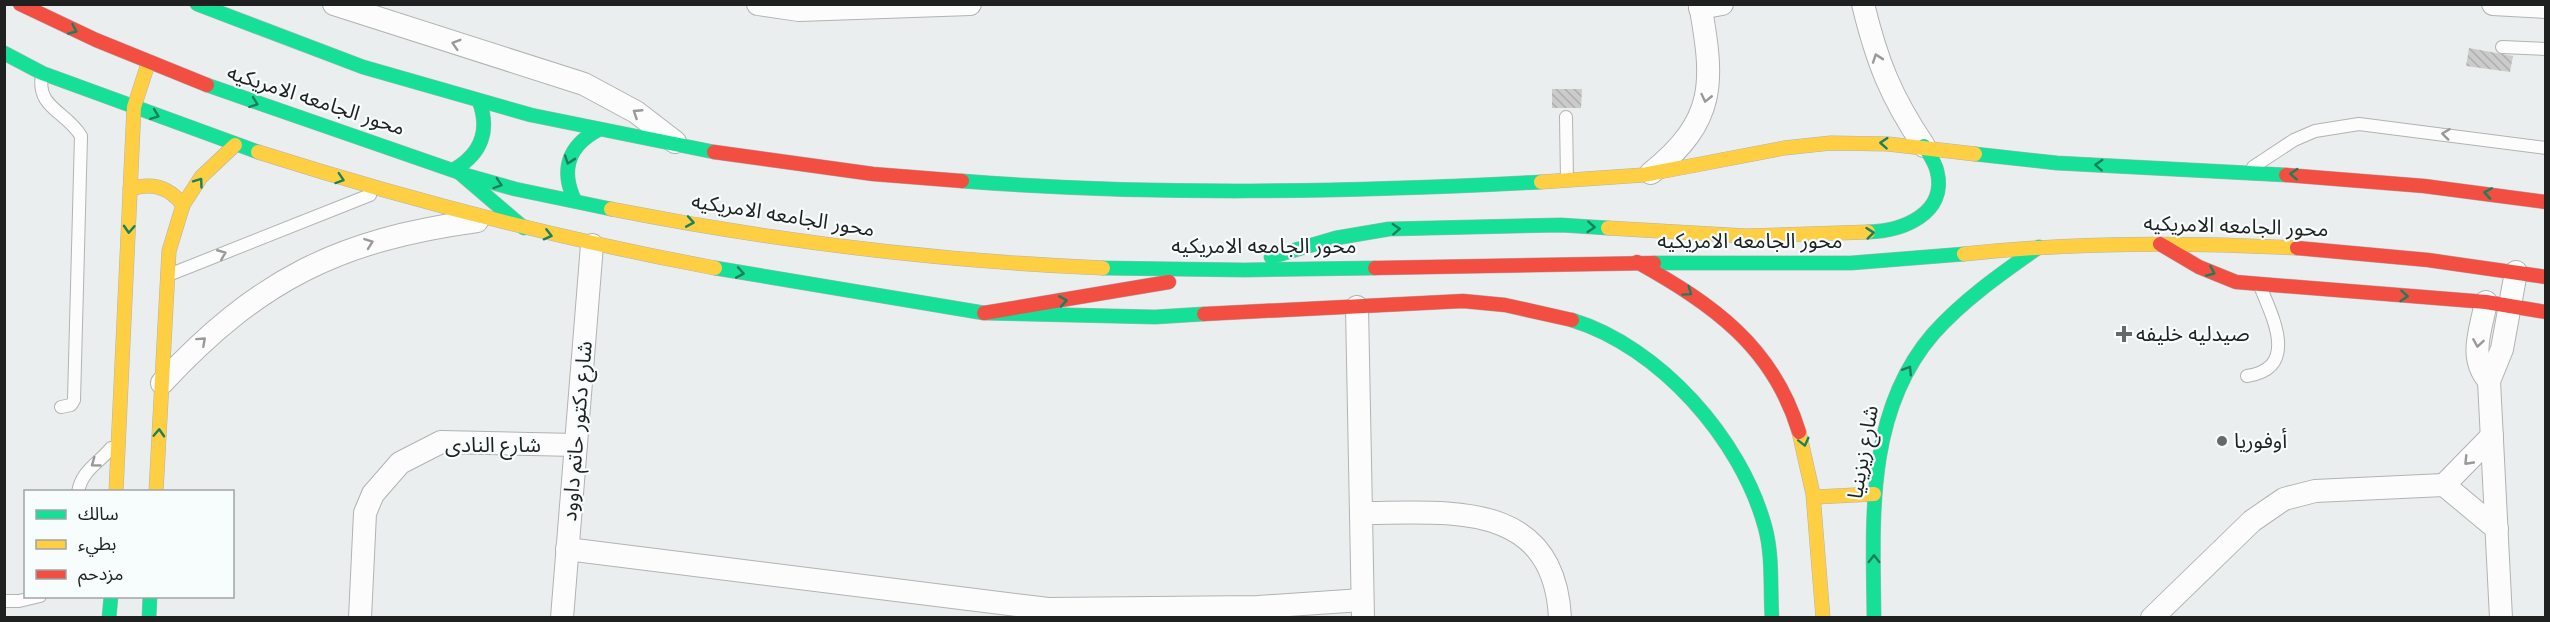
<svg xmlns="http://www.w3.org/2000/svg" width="2550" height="622" viewBox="0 0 2550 622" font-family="'PT Serif','Noto Sans Arabic',serif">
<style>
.building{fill:url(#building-back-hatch)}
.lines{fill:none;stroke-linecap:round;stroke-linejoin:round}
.lane-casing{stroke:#b1b3b3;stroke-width:14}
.street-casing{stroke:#b1b3b3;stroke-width:24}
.fast-casing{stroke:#b1b3b3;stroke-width:15}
.slow-casing{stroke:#b1b3b3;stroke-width:15}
.jam-casing{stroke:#b1b3b3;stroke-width:15}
.lane{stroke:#fcfcfc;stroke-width:12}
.street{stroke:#fcfcfc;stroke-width:22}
.fast{stroke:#16e098;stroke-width:14}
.slow{stroke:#ffcf43;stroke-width:14}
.jam{stroke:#f24e42;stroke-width:14}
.oneway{stroke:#1a805c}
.oneway2{stroke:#999}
.poi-dot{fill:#666969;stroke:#f7fcfd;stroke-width:2}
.labels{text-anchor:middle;stroke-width:4.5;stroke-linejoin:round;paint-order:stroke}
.street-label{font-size:21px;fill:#1f2121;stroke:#f7fcfd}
.poi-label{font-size:21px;fill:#1f2121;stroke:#f7fcfd;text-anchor:start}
</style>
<defs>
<pattern id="building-back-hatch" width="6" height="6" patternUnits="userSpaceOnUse" patternTransform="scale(1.5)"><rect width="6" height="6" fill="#cbcbcb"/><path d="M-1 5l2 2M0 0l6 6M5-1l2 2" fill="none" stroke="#aeaeae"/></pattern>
</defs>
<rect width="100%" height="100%" fill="#ebeeee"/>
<g class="building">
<polygon points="2469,48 2513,56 2510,72 2466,66"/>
<polygon points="1552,89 1582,89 1581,108 1552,108"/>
</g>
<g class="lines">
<defs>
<g id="lane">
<polyline points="2502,47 2546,49"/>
<path d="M42,75C36,108 66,111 81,136L74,400L71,405L61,407"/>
<polyline points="1566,117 1567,180"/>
<polyline points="2253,167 2294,140 2315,131 2359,124 2546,148"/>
<polyline points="171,274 370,195"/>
<path d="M2247,376C2300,368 2272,316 2260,286"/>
<path d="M78,492C82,470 98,464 111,448"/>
<polyline points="4,601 19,601 40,596"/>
</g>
<g id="street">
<polyline points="334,4 584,84 636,112 675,142"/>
<polyline points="758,4 799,10 970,4"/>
<path d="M1863,4C1877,62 1891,97 1924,146"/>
<polyline points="2493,4 2546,7"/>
<polyline points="1700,8 1722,4"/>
<path d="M1651,173C1717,120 1714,82 1700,4"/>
<path d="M2486,302C2481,330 2468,357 2489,381"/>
<polyline points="1357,307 1363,618"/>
<path d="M162,383C258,280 338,240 477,221"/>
<polyline points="2444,485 2492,436"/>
<path d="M1361,513C1447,513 1554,498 1560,618"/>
<polyline points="567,549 1048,609 1258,607 1362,600"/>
<polyline points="360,618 365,513 373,494 400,463 441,442 576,445"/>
<polyline points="562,618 592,245"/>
<polyline points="2152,618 2252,521 2284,499 2315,491 2444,485 2497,529"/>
<polyline points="2501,618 2489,381 2502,349 2516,272"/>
</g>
<g id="fast">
<polyline points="197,4 363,67 531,115 714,152"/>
<polyline points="4,53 42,73 258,152"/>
<polyline points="207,85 469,176 515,189 611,209"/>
<path d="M479,101C490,130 482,153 455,169L524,228"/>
<polyline points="1975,154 2057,163 2286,175"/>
<path d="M962,181C1155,196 1348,192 1541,182"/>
<path d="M575,201C560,170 568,146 598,130"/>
<path d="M1868,232C1902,231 1948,214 1937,171C1935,162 1929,154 1924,146"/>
<polyline points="1271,257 1336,238 1389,229 1561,225 1608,228"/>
<polyline points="1654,263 1851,263 1964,254"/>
<polyline points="715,268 984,313 1155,317 1204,314"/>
<polyline points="1103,268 1245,270 1375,268"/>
<path d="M1572,320C1660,347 1741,439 1765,527C1773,556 1770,588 1772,618"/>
<polyline points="109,618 111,596"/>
<polyline points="149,618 150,596"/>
<path d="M1874,618C1873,521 1865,413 1933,334C1963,300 2002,273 2039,247"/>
</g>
<g id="slow">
<path d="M258,152C409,200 560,239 715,268"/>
<polyline points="1541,182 1643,175 1784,148 1831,143 1888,144 1975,154"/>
<path d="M130,189C152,182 169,187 183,205"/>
<path d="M611,209C773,241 937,261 1103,268"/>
<polyline points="1608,228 1746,236 1868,232"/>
<path d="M1964,254C2075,242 2186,242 2297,248"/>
<polyline points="1799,432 1813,494 1823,618"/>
<polyline points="116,492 134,107 148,64"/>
<polyline points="156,492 169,251 183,205 201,177 235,145"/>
<polyline points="1816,497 1874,494"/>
</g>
<g id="jam">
<polyline points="20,4 96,40 207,85"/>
<polyline points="714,152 873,174 962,181"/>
<polyline points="2286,175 2424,186 2546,202"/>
<polyline points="2160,244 2199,267 2236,282 2486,302 2546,312"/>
<polyline points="2297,248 2428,260 2546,277"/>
<path d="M1637,262C1712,304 1773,346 1799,432"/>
<polyline points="1375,268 1654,263"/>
<polyline points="984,313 1169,282"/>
<polyline points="1204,314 1463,301 1505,305 1572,320"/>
</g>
</defs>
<use href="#lane" class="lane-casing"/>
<use href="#street" class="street-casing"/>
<use href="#fast" class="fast-casing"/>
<use href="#slow" class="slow-casing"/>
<use href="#jam" class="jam-casing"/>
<use href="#lane" class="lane"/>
<use href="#street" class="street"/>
<use href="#fast" class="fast"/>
<use href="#slow" class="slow"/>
<use href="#jam" class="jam"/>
</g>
<defs><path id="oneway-chevron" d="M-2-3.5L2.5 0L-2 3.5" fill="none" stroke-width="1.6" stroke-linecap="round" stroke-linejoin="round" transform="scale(1.5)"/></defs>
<g class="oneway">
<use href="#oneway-chevron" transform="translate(73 30) rotate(24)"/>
<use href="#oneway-chevron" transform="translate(254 103) rotate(20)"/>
<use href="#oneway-chevron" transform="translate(155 115) rotate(21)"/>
<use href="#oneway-chevron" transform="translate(1884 143) rotate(-176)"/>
<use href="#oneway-chevron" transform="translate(569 160) rotate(109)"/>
<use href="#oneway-chevron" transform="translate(2099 165) rotate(-177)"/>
<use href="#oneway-chevron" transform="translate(2294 174) rotate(-177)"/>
<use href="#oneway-chevron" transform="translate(340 179) rotate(18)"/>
<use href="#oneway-chevron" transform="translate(199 182) rotate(-54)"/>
<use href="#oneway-chevron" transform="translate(498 184) rotate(18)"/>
<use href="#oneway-chevron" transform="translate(2488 193) rotate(-171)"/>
<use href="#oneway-chevron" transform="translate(690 222) rotate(10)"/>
<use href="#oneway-chevron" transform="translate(1591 227) rotate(4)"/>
<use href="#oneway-chevron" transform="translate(129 229) rotate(93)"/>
<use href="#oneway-chevron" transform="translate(1396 229) rotate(-3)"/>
<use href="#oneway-chevron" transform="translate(1870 233) rotate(-6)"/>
<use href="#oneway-chevron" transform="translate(548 235) rotate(14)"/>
<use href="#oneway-chevron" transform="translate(2211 272) rotate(24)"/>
<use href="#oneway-chevron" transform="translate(740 273) rotate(10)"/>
<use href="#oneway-chevron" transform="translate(1688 292) rotate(35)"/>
<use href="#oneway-chevron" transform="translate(2404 296) rotate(4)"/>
<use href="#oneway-chevron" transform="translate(1063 301) rotate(-9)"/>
<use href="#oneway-chevron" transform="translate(1908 370) rotate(-58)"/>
<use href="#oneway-chevron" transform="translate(159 433) rotate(-87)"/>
<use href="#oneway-chevron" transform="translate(1804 442) rotate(76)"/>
<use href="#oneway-chevron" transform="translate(1874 559) rotate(-90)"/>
</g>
<g class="oneway2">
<use href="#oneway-chevron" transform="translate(456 44) rotate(-163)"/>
<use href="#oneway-chevron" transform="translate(1877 58) rotate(-109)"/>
<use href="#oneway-chevron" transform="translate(1706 98) rotate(103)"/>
<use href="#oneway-chevron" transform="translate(637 113) rotate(-147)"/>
<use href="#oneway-chevron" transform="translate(2446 134) rotate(-173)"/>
<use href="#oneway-chevron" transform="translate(369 243) rotate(-20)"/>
<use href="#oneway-chevron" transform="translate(222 254) rotate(-22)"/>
<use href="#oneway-chevron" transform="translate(202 341) rotate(-42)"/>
<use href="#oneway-chevron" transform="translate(2478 343) rotate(99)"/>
<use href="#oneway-chevron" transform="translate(2468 461) rotate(134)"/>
<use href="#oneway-chevron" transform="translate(95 463) rotate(144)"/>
</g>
<g class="poi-dot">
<path d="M2121 325h6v6h6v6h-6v6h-6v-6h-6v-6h6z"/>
<circle cx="2222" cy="441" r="6"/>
</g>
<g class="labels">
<g class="street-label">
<text transform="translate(316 100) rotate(18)" y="7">محور الجامعه الامريكيه</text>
<text transform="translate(783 215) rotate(9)" y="7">محور الجامعه الامريكيه</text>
<text transform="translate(2236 226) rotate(2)" y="7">محور الجامعه الامريكيه</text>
<text x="1750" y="248">محور الجامعه الامريكيه</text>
<text x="1264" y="253">محور الجامعه الامريكيه</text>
<text transform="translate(577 431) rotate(-85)" y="7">شارع دكتور حاتم داوود</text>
<text x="493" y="452">شارع النادى</text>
<text transform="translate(1863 452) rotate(-80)" y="7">شارع زيزينيا</text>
</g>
<g class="poi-label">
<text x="2136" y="341">صيدليه خليفه</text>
<text x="2234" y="448">أوفوريا</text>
</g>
</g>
<rect width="2550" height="622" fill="none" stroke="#1f2121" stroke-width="12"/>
<rect x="24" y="490" width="210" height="108" fill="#f7fcfd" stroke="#a1a4a5" stroke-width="1.5"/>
<rect x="36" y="510" width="30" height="9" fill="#16e098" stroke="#a1a4a5" stroke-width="1.5"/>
<text x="78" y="520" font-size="18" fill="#1f2121">سالك</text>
<rect x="36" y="540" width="30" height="9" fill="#ffcf43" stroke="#a1a4a5" stroke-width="1.5"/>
<text x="78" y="550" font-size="18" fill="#1f2121">بطيء</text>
<rect x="36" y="570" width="30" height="9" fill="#f24e42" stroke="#a1a4a5" stroke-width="1.5"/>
<text x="78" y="580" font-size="18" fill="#1f2121">مزدحم</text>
</svg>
